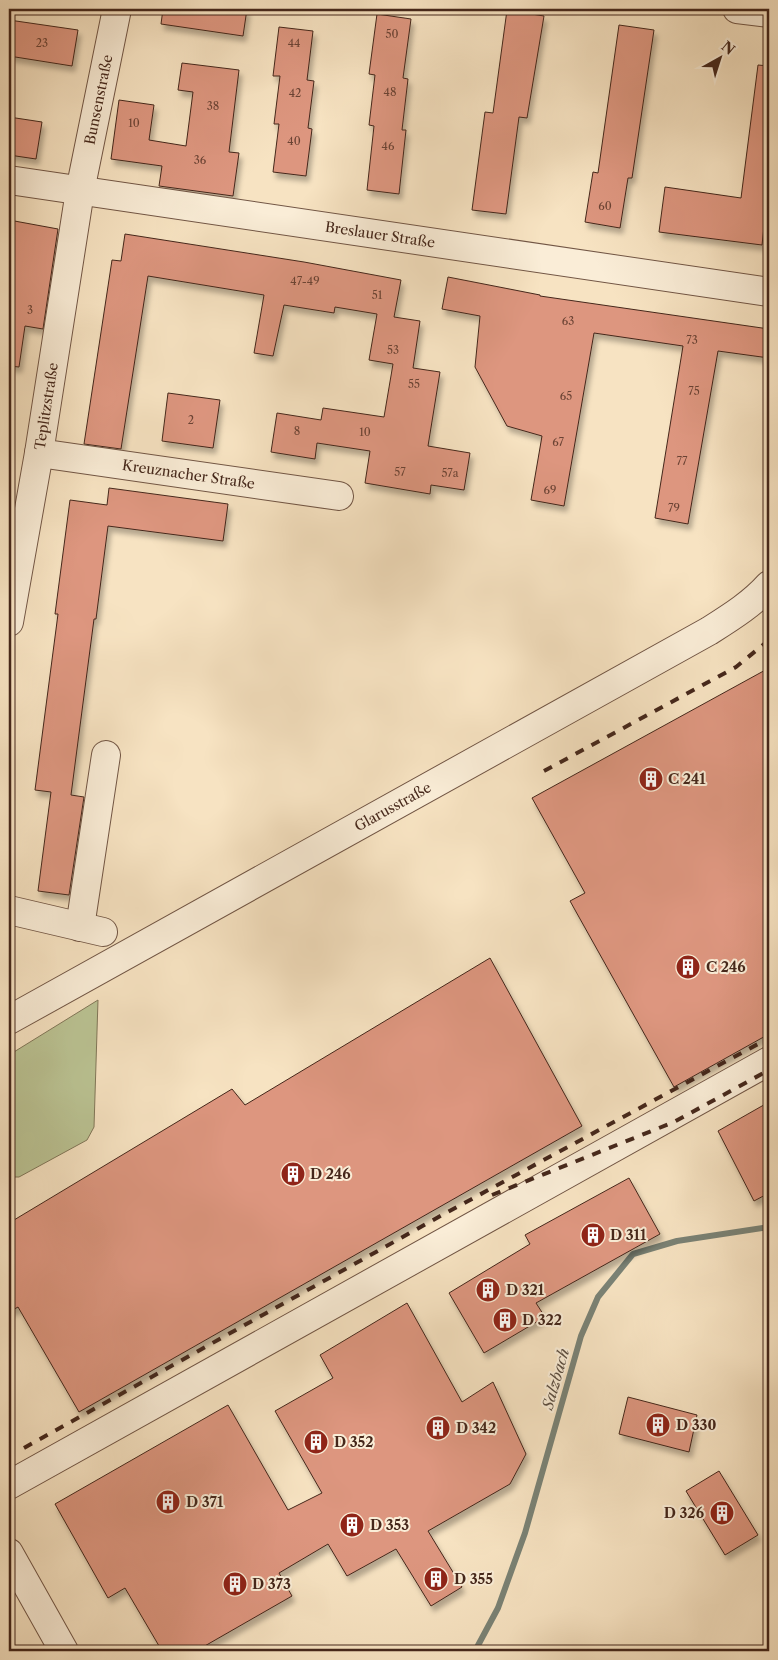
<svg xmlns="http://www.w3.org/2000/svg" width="778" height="1660" viewBox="0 0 778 1660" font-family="'Libre Caslon Text',serif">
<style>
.green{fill:#bbc494;stroke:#807658}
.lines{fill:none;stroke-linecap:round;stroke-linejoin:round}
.stream{stroke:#7a8275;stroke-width:6}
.building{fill:#dd967f;stroke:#45271b;filter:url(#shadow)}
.minor-casing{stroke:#725645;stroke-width:30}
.minor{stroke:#faedd7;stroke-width:28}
.rail{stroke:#45271b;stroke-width:4;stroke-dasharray:9 9;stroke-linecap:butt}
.labels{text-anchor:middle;stroke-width:4;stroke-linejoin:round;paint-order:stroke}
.number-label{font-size:11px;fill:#6b4334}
.street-label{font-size:14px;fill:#45271b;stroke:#faedd7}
.poi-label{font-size:14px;font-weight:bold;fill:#45271b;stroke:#faedd7;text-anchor:start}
.water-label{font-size:15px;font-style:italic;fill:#5b4d40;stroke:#faedd7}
</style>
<defs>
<filter id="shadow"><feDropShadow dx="3" dy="5.5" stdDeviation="2.5" flood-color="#0004"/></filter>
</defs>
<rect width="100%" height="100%" fill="#f7e3c2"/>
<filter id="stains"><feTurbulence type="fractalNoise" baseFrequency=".004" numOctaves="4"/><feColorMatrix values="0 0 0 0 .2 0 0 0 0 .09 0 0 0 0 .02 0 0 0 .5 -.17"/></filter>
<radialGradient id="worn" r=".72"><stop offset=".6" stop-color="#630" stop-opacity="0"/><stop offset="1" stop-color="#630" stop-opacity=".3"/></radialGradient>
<polygon class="green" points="98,1000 94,1127 87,1140 19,1177 9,1177 9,1055"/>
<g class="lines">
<polyline class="stream" points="475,1651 498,1608 525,1533 581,1336 598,1297 633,1254 677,1241 769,1227"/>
</g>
<g class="building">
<polygon points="163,9 247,9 243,36 161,24"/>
<polygon points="507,10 544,16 527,118 519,117 506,214 472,210 485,112 493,113"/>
<polygon points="377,14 411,19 403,78 408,79 402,130 406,130 399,194 367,190 374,126 369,125 375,75 369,74"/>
<polygon points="9,20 78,30 72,66 9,56"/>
<polygon points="619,25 654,30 632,178 628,178 620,228 585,222 593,172 598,173"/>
<polygon points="279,27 313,31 307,80 314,81 308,128 312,129 306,176 273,172 279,124 274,124 280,76 273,76"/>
<polygon points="182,63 239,70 229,152 239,153 233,196 159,186 162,166 111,159 119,100 154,105 149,140 186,146 193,92 178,90"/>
<polygon points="758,65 769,66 769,181 762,245 659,232 665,187 741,198"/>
<polygon points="9,117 42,122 36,159 9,155"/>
<polygon points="9,220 58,229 43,329 25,326 19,367 9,366"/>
<polygon points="125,234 304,262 401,280 394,317 420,321 413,368 440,372 428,446 470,453 464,490 431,485 430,494 365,483 370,451 317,443 315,459 271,452 277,413 321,420 323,408 384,417 393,364 369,360 377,314 335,307 334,313 284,305 273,356 254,353 264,295 148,276 121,449 84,444 112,260 121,261"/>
<polygon points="448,277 540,295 540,296 769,329 769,358 718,351 688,524 655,518 683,346 594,333 564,506 531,500 542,436 507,426 475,367 480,316 442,309"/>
<polygon points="168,393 220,400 213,448 162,441"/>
<polygon points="109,488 228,504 223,541 108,526 96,619 94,619 71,795 84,797 69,895 38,891 51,792 35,790 58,614 55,614 70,500 107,505"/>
<polygon points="769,668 769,1034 674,1087 570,901 585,893 532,798"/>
<polygon points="490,958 582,1126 79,1412 18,1307 9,1312 9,1223 232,1089 245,1105"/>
<polygon points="769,1102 769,1193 754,1201 718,1131"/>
<polygon points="629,1178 660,1234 536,1303 545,1317 484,1353 449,1293 530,1244 525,1235"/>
<polygon points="407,1303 462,1402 493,1382 526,1454 510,1484 428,1531 462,1587 431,1606 396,1549 347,1576 328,1544 279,1573 292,1596 196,1651 162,1651 125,1588 108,1598 55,1504 228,1405 288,1510 322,1493 275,1411 333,1378 320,1355"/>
<polygon points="628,1397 697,1415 689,1452 619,1434"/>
<polygon points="719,1471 758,1535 725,1555 686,1491"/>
</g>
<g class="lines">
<defs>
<g id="minor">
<polyline points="737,9 769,13"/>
<path id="s1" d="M9,180L769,292"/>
<path id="s2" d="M39,453L339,496"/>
<path id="s3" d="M9,622L39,453L80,191L117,9"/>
<polyline points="9,910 103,932"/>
<polyline points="80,927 106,755"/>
<path id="s4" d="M9,1020L709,631C731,617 752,604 769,585"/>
<polyline points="9,1485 769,1061"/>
<polyline points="9,1553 64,1651"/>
</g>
</defs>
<use href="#minor" class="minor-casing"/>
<use href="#minor" class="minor"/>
<g class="rail">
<polyline points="544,771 736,667 769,640"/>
<polyline points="492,1195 674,1122 769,1070"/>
<polyline points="24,1448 444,1214 769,1038"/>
</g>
</g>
<defs>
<symbol id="building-disc" viewBox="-11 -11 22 22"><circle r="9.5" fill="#8f2418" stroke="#faedd7"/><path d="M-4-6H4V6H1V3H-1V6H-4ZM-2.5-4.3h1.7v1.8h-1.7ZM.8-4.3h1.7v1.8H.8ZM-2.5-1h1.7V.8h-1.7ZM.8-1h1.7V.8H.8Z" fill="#fff"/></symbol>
</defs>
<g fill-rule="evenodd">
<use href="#building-disc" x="637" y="765" width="28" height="28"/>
<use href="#building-disc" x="674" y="953" width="28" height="28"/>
<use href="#building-disc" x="279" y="1160" width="28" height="28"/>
<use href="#building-disc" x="579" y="1221" width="28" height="28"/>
<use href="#building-disc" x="474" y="1276" width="28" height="28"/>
<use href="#building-disc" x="491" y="1306" width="28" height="28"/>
<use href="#building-disc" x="644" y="1411" width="28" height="28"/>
<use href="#building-disc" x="424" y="1414" width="28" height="28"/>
<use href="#building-disc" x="302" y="1428" width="28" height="28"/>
<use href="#building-disc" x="154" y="1488" width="28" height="28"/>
<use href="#building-disc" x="708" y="1499" width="28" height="28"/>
<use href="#building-disc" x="338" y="1511" width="28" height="28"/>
<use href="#building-disc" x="422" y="1565" width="28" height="28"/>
<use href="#building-disc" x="221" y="1570" width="28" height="28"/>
</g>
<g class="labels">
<g class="number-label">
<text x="392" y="38">50</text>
<text x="42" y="47">23</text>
<text x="294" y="47">44</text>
<text x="390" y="96">48</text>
<text x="295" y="97">42</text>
<text x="213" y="110">38</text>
<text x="134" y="127">10</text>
<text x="294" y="145">40</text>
<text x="388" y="150">46</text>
<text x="200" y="164">36</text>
<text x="605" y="210">60</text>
<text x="305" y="285">47-49</text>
<text x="377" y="299">51</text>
<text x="30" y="314">3</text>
<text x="568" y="325">63</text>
<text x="692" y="344">73</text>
<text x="393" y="354">53</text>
<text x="414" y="388">55</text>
<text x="694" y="395">75</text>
<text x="566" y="400">65</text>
<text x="191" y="424">2</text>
<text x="297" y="435">8</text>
<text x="365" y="436">10</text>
<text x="558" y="446">67</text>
<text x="682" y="465">77</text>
<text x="400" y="476">57</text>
<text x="450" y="477">57a</text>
<text x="550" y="494">69</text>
<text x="674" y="512">79</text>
</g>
<g class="street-label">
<text dy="5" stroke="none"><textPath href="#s3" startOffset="530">Bunsenstraße</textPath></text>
<text dy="5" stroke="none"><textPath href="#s1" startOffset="375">Breslauer Straße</textPath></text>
<text dy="5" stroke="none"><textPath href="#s3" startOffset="219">Teplitzstraße</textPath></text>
<text dy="5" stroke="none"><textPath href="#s2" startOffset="151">Kreuznacher Straße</textPath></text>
<text dy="5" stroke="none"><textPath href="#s4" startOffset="439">Glarusstraße</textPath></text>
</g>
<g class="poi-label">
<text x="668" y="784">C 241</text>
<text x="706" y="972">C 246</text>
<text x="310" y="1179">D 246</text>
<text x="610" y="1240">D 311</text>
<text x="506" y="1295">D 321</text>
<text x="522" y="1325">D 322</text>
<text x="676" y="1430">D 330</text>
<text x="456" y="1433">D 342</text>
<text x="334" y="1447">D 352</text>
<text x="186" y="1507">D 371</text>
<text x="704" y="1518" text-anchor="end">D 326</text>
<text x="370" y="1530">D 353</text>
<text x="454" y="1584">D 355</text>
<text x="252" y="1589">D 373</text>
</g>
<g class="water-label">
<text transform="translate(556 1379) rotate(-74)" y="5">Salzbach</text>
</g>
</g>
<rect width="778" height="1660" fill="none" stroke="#f7e3c2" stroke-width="30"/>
<rect x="10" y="10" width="758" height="1640" fill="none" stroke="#45271b" stroke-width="2.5"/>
<rect x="15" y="15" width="748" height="1630" fill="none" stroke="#45271b"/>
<g transform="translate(720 58) rotate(39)" stroke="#faedd7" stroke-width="4" paint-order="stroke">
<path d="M0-4L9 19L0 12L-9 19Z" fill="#45271b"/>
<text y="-8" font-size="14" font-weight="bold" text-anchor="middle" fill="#45271b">N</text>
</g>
<rect width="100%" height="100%" filter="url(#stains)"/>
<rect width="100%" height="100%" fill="url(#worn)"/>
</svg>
